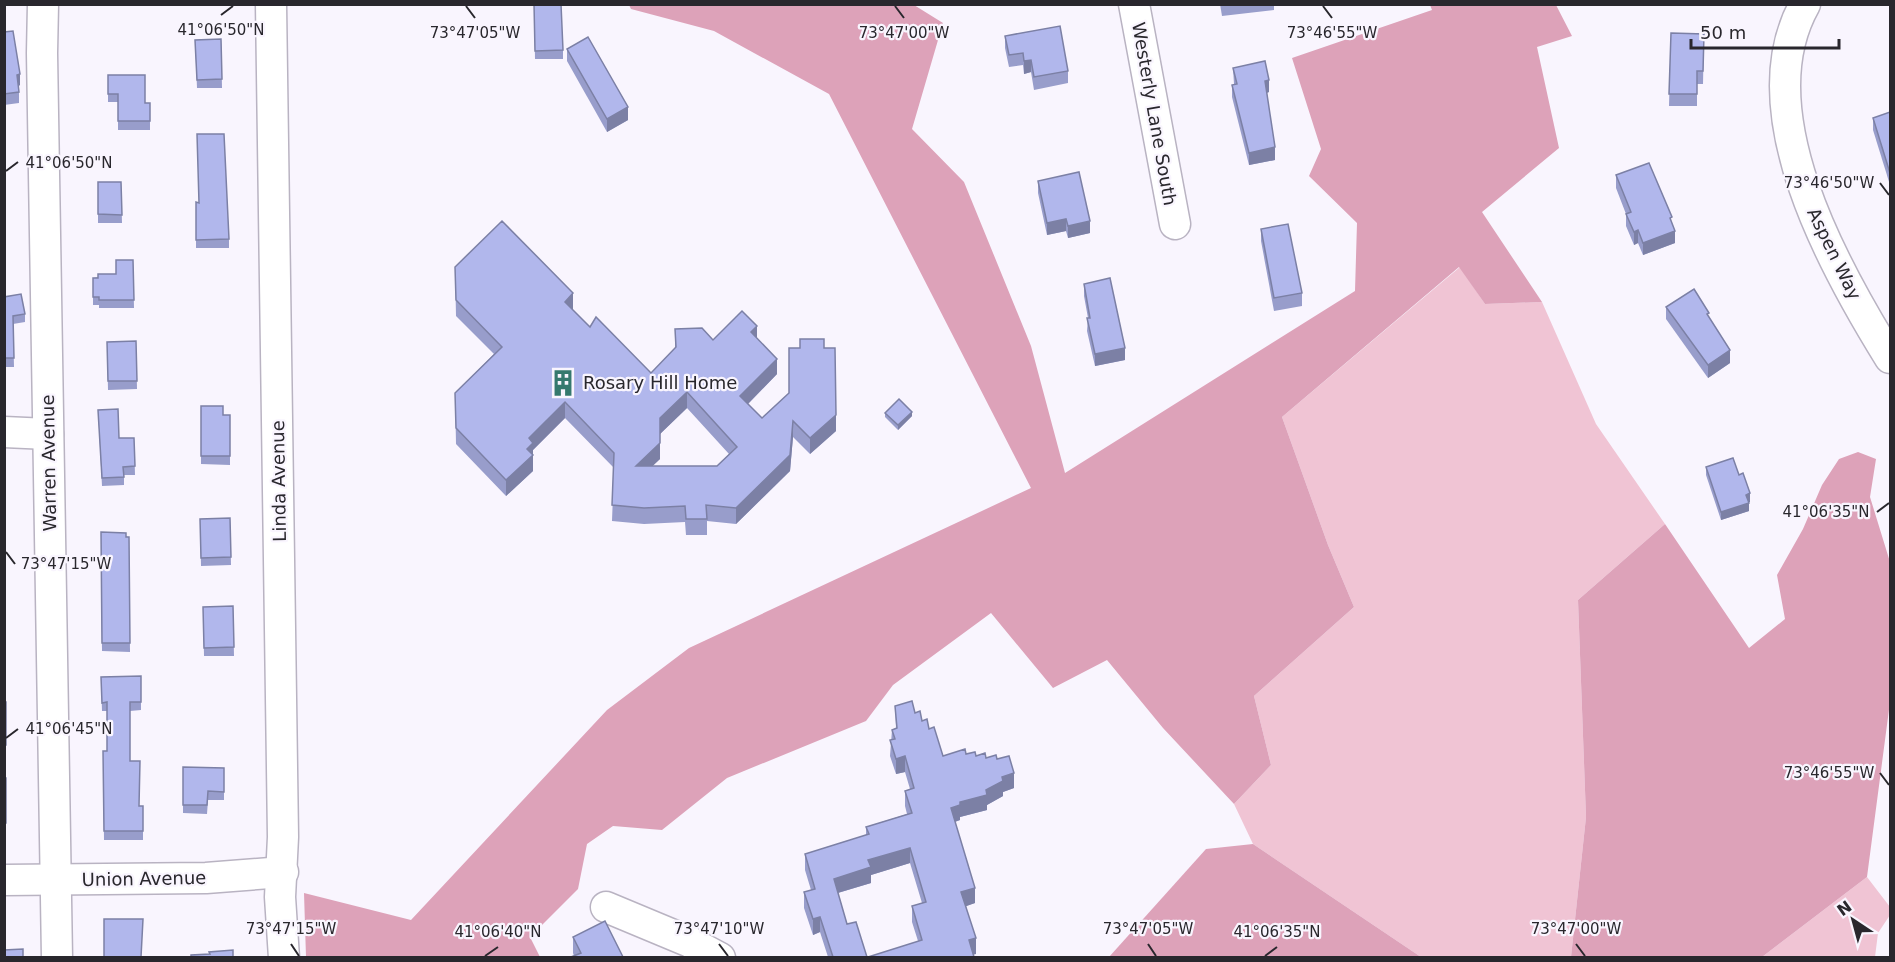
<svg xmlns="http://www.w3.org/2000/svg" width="1895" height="962" viewBox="0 0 1895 962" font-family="'DejaVu Sans',sans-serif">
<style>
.green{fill:#f0c4d4}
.forest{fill:#dda2b9}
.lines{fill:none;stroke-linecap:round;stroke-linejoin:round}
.minor-casing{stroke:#b9b3c2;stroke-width:33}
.minor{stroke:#fff;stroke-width:30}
.wall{fill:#989dcb;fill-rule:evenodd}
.shaded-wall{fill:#7c80a5}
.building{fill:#b1b7ec;stroke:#7c80a5;stroke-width:1.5;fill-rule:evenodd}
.ticks{fill:none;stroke:#29272d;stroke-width:2}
.labels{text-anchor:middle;stroke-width:4.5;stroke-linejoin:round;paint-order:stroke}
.street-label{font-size:18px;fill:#29272d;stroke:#f9f5fe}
.poi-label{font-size:18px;fill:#29272d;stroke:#f9f5fe;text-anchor:start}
.ticks-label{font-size:15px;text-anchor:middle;fill:#29272d;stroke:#f9f5fe;stroke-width:4.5;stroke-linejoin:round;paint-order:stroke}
</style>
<rect width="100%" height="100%" fill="#f9f5fe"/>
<g class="green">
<polygon points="1460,267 1485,304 1542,302 1596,424 1665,524 1578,600 1586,817 1571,957 1421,957 1253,844 1234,804 1271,765 1254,696 1354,607 1328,545 1282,417"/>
<polygon points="1867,877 1890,907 1890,915 1878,933 1875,957 1762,957"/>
</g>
<g class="forest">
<polygon points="629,5 914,5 943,23 912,129 964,182 1031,346 1065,473 1355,291 1357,223 1309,176 1321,149 1292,58 1432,10 1430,5 1556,5 1572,36 1537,47 1559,148 1482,212 1542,302 1485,304 1459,267 1282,417 1328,545 1354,607 1254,696 1271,765 1234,804 1163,728 1107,660 1053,688 991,613 893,685 866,721 727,778 662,830 613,826 587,844 578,889 530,937 540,957 306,957 304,893 411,920 607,710 689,648 1031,488 829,94 714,31 631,9"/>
<polygon points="1858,452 1876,459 1870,497 1890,562 1890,702 1867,877 1762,957 1571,957 1586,817 1578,600 1665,524 1749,648 1785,619 1777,575 1803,529 1822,485 1839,459"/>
<polygon points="1253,844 1421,957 1109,957 1206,849"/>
</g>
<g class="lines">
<defs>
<g id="minor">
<polyline points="43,4 42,53 57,958"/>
<polyline points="271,4 283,837 280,897 284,958"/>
<polyline points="1134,4 1175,224"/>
<path d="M1805,4C1745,110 1834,268 1890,358"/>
<polyline points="4,432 48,434"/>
<polyline points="4,880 206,878 283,872"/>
<polyline points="606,907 690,942 720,958"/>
</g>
</defs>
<use href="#minor" class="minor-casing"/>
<use href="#minor" class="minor"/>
</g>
<g class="wall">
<polygon points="534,4 563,50 563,59 535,59"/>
<polygon points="1220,4 1274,4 1274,10 1222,16"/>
<polygon points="4,32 20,85 19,86 19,103 4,105"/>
<polygon points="1671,33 1704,34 1703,84 1697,84 1697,106 1669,106"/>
<polygon points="1005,36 1068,71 1068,83 1034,90 1031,72 1024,74 1023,65 1009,67 1005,48"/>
<polygon points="221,39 222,88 197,88 195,40"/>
<polygon points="567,49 628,120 607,132 567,61"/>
<polygon points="1233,68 1269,92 1267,93 1275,160 1249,165 1232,97 1232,85 1234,84"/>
<polygon points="108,75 145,103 150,103 150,130 118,130 118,102 108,102"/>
<polygon points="1890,112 1890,185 1873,130 1873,118"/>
<polygon points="1616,175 1672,225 1675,243 1643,255 1638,243 1634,245 1626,226 1626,214 1616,188"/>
<polygon points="1038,181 1090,233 1068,238 1066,231 1047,235 1038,193"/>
<polygon points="98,182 121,182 122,223 98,223"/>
<polygon points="196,202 199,203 229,239 229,248 196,248"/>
<polygon points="1261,229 1302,293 1302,306 1274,311 1261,241"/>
<polygon points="133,260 134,308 99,308 99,305 93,305 93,278 116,274"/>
<path d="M455,267L573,309V310L590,327L651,373L675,349V329L713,340L757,338L777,374L748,404L762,418L789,393L824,348L836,431L810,454L793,437L790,471L736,524L707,521V535H686L685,522L644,524L612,521L614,468L565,418L533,450V471L506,496L456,444L455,393L494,354L456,316ZM687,408L729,454L717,466H652L660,459V434Z"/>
<polygon points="1084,284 1125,360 1095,366 1087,331 1088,318 1084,296"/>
<polygon points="4,297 25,314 25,322 13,324 14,367 5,367 5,380"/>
<polygon points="1666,307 1730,363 1708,378 1666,319"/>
<polygon points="136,341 137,389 108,390 107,342"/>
<polygon points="201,406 223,415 230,415 230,465 201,464"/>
<polygon points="98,410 119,438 134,438 135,475 124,475 124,485 102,486"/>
<polygon points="885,413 912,416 898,430 885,417"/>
<polygon points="1706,467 1739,475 1750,502 1749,502 1749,511 1721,520 1706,475"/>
<polygon points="230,518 231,565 201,566 200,519"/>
<polygon points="101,532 129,537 130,652 102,651"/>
<polygon points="233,606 234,656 204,656 203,607"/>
<polygon points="141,676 141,710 130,711 130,761 139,806 143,806 143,840 104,840 103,751 107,751 107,711 102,711 101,677"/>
<polygon points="895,706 915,713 929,729 943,756 966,754 997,759 1014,788 1003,792 1003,796 987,805 987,810 960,817 960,820 955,822 975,903 966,906 976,954 973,954 918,941 912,922 912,906 922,903 910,863 871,875 871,883 838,893 847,924 867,957 828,957 820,932 813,935 804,908 804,892 811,890 805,870 805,854 866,835 866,827 907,814 905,806 905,791 910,789 905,772 896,774 890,756 892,730 896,728"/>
<polygon points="183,767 224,768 224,800 208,800 207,814 183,813"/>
<polygon points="573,937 623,957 574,956 573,953"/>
</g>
<g class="shaded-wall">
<polygon points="1031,60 1031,72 1024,74 1024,61"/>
<polygon points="20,74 20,85 17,86 17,75"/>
<polygon points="1269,80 1269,92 1265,93 1265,81"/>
<polygon points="628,107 628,120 607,132 607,119"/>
<polygon points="1275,147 1275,160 1249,165 1249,153"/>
<polygon points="1066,219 1066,231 1047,235 1047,223"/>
<polygon points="1090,221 1090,233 1068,238 1068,226"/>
<polygon points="1638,230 1638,243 1634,245 1634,232"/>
<polygon points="1675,231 1675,243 1643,255 1643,243"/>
<polygon points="573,293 573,309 565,318 565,302"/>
<polygon points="757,326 757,342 751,332"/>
<polygon points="1125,348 1125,360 1095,366 1095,354"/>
<polygon points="1730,350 1730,363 1708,378 1708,365"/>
<polygon points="777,359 777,374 740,412 740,396"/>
<polygon points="687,392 687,408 660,434 660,418"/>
<polygon points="565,402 565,418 533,450 533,471 506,496 506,480 529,438"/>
<polygon points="912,412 912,416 898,430 898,425"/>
<polygon points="836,415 836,431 810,454 810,438"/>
<polygon points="793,421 793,437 790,471 736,524 736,508"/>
<polygon points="660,443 660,459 636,482 636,466"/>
<polygon points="1750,493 1750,502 1746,503 1746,495"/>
<polygon points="1749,503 1749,511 1721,520 1721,512"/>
<polygon points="905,756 905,772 896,774 896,759"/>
<polygon points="1014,773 1014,788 1003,792 1003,796 987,805 987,810 960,817 960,820 951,823 951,808 960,802 986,790 1002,777"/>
<polygon points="910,848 910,863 871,875 871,883 834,894 834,879 868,860"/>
<polygon points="975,888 975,903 961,908 961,892"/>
<polygon points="820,917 820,932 813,935 813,919"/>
<polygon points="976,938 976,954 969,956 969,940"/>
</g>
<g class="building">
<polygon points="534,4 561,4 563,50 535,51"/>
<polygon points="1060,26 1068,71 1034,77 1031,60 1024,61 1023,53 1009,55 1005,36"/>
<polygon points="13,31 20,74 17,75 19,92 4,94 4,32"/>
<polygon points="1671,33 1704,34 1703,71 1697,71 1697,94 1669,94"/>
<polygon points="588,37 628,107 607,119 567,49"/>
<polygon points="221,39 222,79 197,80 195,40"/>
<polygon points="1265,61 1269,80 1265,81 1275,147 1249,153 1232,85 1237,84 1233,68"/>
<polygon points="108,75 145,75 145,103 150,103 150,121 118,121 118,94 108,94"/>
<polygon points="1890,112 1890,173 1873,118"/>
<polygon points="197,134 224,134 229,239 196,240 196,202 199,203"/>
<polygon points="1649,163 1672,217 1670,218 1675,231 1643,243 1638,230 1634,232 1626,214 1631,212 1616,175"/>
<polygon points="1079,172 1090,221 1068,226 1066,219 1047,223 1038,181"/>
<polygon points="98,182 121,182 122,215 98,214"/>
<path d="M502,221L573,293L565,302L590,327L596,317L651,373L676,347L675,329L702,328L713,340L742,311L757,326L751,332L777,359L740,396L762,418L789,393V348H800V339H824V348H835L836,415L810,438L793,421L790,455L736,508L706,505L707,519H686L685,506L644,508L612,505L614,453L565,402L529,438L533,443L527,449L533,455L506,480L456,428L455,393L502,347L456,300L455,267ZM687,392L737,447L717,466H636L660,443V418Z"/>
<polygon points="1288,224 1302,293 1274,298 1261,229"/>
<polygon points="116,260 133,260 134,300 99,300 99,297 93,297 93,278 98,278 98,274 116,274"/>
<polygon points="1110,278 1125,348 1095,354 1087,318 1090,318 1084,284"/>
<polygon points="1694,289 1709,313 1707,314 1730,350 1708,365 1666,307"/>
<polygon points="21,294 25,314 13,316 14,358 5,358 4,371 4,297"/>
<polygon points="136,341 137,381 108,381 107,342"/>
<polygon points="899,399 912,412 898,425 885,413"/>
<polygon points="201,406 223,406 223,415 230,415 230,456 201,456"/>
<polygon points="118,409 119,438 134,438 135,466 123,467 124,477 102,478 98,410"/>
<polygon points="1733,458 1739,475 1743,473 1750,493 1746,495 1749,503 1721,512 1706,467"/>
<polygon points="230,518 231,557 201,558 200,519"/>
<polygon points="101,532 126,533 126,537 129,537 130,643 102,643"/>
<polygon points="233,606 234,647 204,648 203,607"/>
<polygon points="141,676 141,702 130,702 130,761 140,761 139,806 143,806 143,831 104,831 103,751 107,751 107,702 102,703 101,677"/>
<polygon points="912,701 915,713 920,711 922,721 927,719 929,729 934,727 943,756 965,749 966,754 975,752 976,756 985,753 986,758 996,755 997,759 1009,756 1014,773 1002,777 1003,781 986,790 987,795 960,802 960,805 951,808 975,888 961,892 976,938 969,940 974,957 868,957 922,940 912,906 926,902 910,848 868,860 871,867 834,879 847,924 856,922 867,957 833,957 820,917 813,919 804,892 815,889 805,854 869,834 866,827 912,813 905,791 914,788 905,756 896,759 890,740 895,739 892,730 897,728 895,706"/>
<rect x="4" y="702" width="2" height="43"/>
<polygon points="183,767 224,768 224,792 208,791 207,805 183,805"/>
<rect x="4" y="778" width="2" height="45"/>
<polygon points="104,919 143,919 141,957 104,957"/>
<polygon points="605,921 623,957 571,957 581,953 573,937"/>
<polygon points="23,949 23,957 4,957 4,950"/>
<polygon points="233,950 233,957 191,957 191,955 210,954 209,952"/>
</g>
<path class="ticks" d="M466,6L475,18M895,6L904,18M1323,6L1332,18M221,15L233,6M6,171L18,162M1880,183L1889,195M1877,512L1889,503M6,552L15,564M6,738L18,729M1880,773L1889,785M291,944L299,956M719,944L728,956M1148,944L1156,956M1576,944L1585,956M485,956L498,947M1265,956L1277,947"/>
<defs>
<symbol id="building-bare" viewBox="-9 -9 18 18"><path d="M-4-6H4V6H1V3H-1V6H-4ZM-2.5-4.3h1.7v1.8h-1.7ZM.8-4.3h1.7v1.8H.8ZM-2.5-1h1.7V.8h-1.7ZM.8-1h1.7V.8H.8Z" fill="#35796e" stroke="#f9f5fe" stroke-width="2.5" paint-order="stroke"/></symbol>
</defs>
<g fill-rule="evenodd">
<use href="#building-bare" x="544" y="364" width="38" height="38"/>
</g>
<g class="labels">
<g class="street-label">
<text transform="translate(1154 114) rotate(80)" y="6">Westerly Lane South</text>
<text transform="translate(1834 254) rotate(64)" y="6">Aspen Way</text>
<text transform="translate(49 463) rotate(-91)" y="6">Warren Avenue</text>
<text transform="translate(279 481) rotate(-91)" y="6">Linda Avenue</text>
<text transform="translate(144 879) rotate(-1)" y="6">Union Avenue</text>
</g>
<g class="poi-label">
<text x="583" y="389">Rosary Hill Home</text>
</g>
</g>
<g class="ticks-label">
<text x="221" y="35">41°06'50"N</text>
<text x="475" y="38">73°47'05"W</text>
<text x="904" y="38">73°47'00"W</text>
<text x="1332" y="38">73°46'55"W</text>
<text x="69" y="168">41°06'50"N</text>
<text x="1829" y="188">73°46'50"W</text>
<text x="1826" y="517">41°06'35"N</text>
<text x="66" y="569">73°47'15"W</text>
<text x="69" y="734">41°06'45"N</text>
<text x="1829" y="778">73°46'55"W</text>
<text x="291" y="934">73°47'15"W</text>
<text x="719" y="934">73°47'10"W</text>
<text x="1148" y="934">73°47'05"W</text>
<text x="1576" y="934">73°47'00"W</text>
<text x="498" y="937">41°06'40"N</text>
<text x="1277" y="937">41°06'35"N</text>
</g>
<rect width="1895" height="962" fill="none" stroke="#29272d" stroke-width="12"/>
<g transform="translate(1853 920) rotate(324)" stroke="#f9f5fe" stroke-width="4.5" paint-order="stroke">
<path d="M0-4.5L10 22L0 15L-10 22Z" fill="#29272d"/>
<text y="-9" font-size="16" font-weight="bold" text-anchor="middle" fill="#29272d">N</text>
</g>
<path d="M1691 39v9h148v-9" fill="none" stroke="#29272d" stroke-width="3"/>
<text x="1700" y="39" font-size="18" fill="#29272d" stroke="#f9f5fe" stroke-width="4.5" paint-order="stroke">50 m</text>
</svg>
